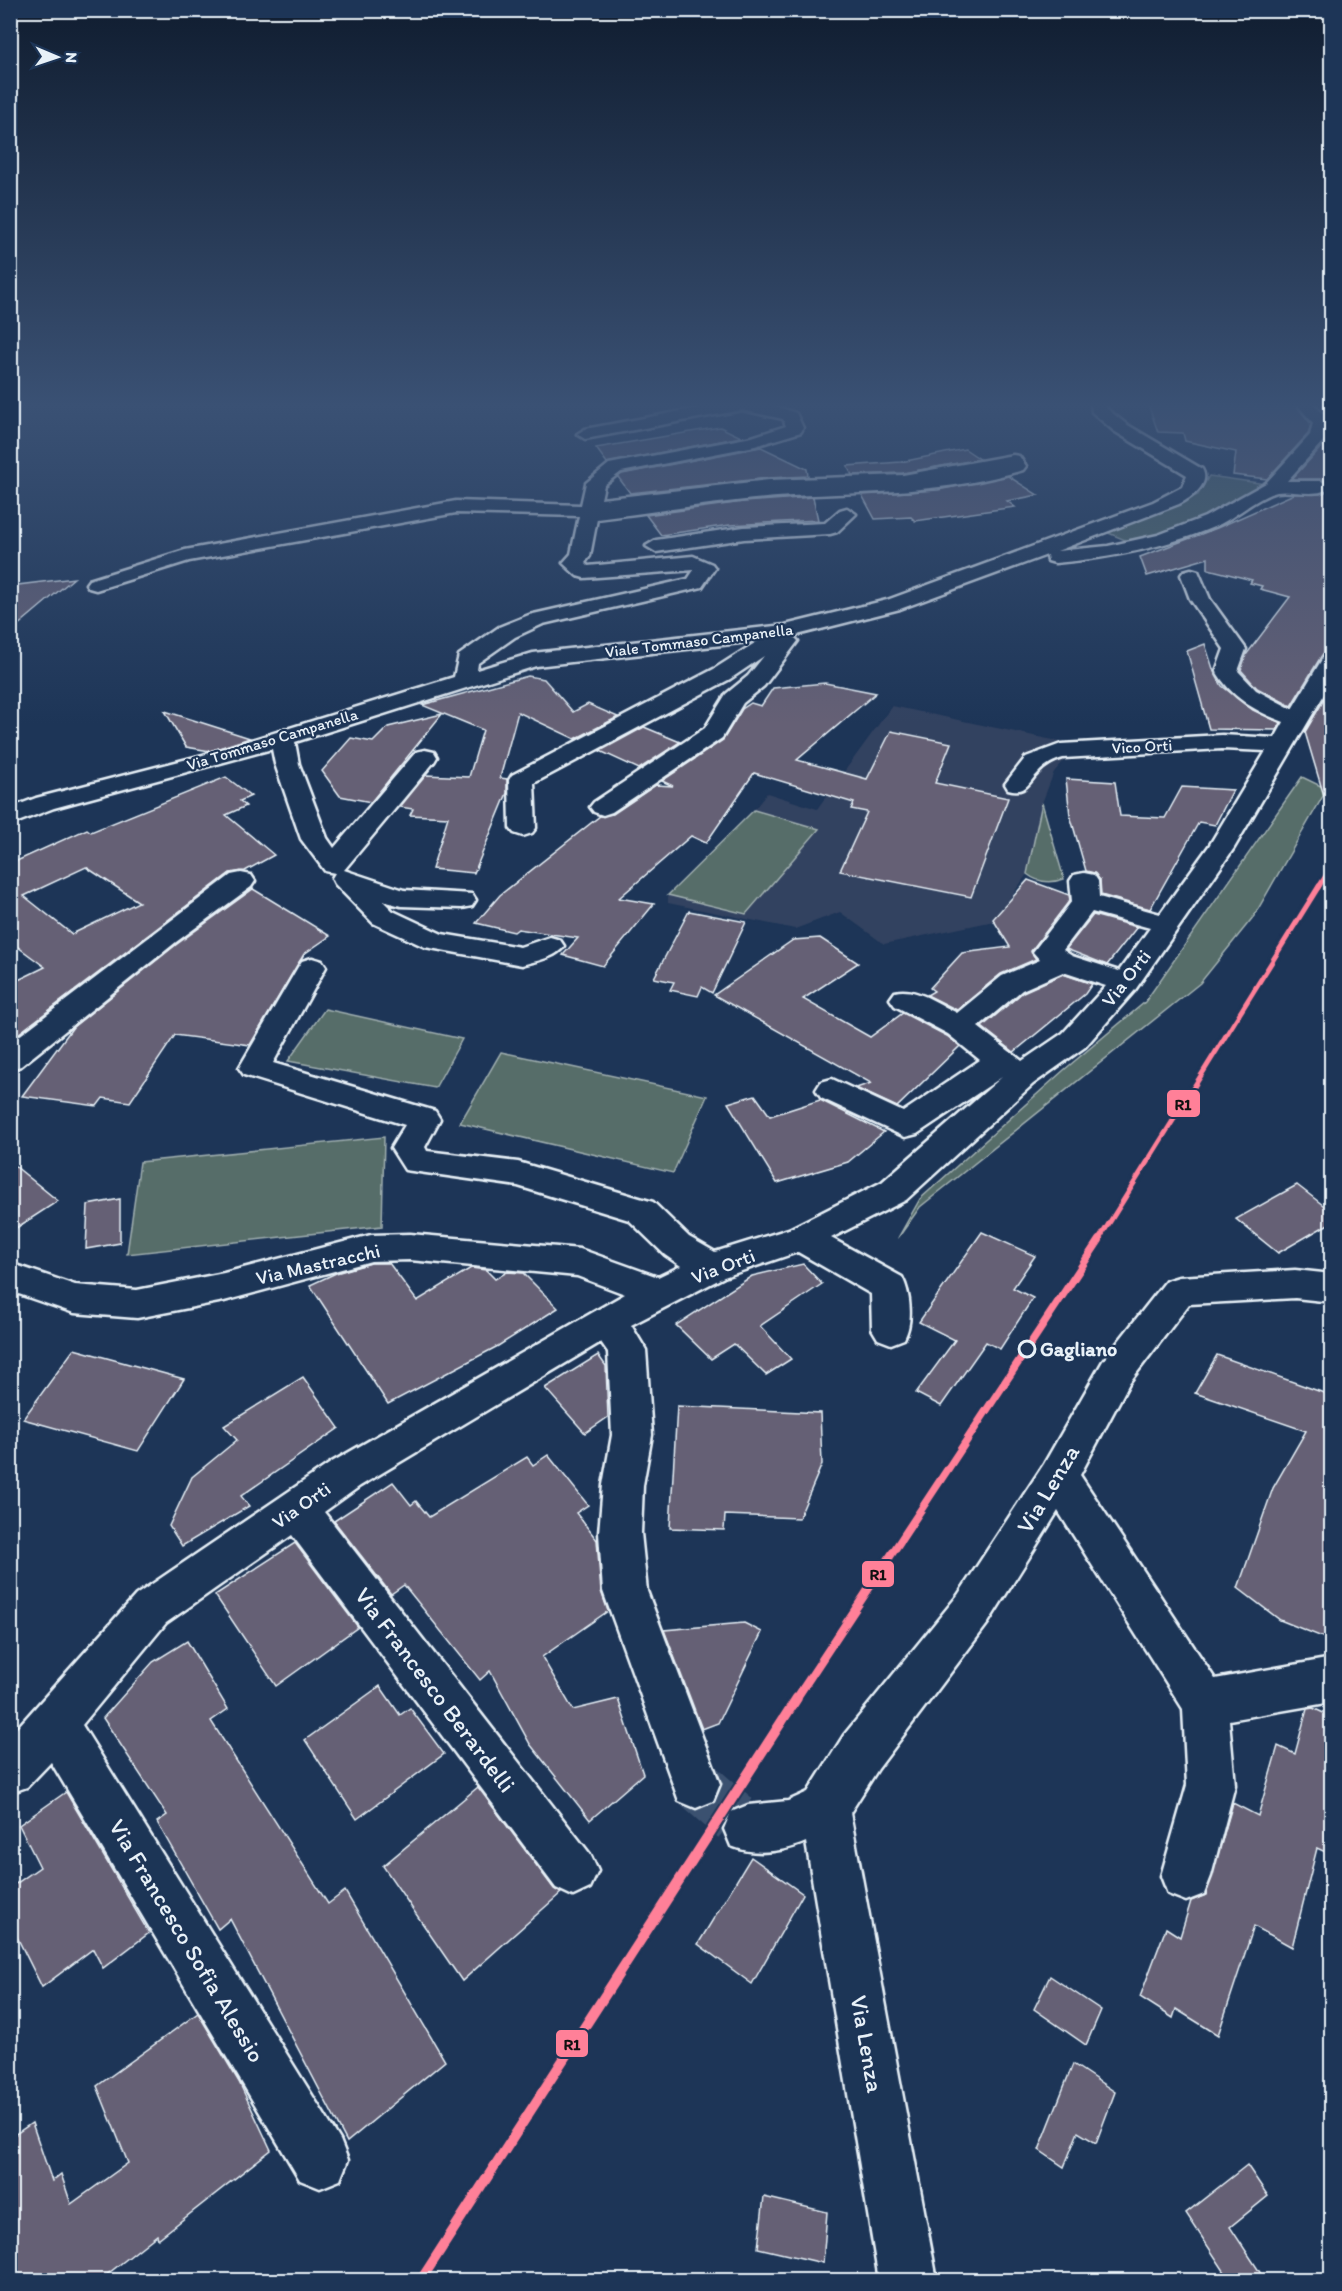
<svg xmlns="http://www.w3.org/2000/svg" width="1342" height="2291" viewBox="0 0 1342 2291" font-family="Itim,sans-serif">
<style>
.built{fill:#334260}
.green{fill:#576d69;stroke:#a0afb0;stroke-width:1.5}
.building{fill:#656074;stroke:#e8f1f8;stroke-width:1.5;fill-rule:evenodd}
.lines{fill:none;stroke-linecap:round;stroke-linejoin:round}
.minor-tunnel{stroke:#3b516f;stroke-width:52;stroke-dasharray:52 26;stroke-linecap:butt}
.minor-casing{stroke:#e8f1f8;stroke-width:5}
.minor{fill:#1d3557;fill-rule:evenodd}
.rail-1-far3-casing{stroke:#1d3557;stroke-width:8}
.rail-1-far2-casing{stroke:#1d3557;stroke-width:10}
.rail-1-far1-casing{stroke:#1d3557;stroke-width:12}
.rail-1-casing{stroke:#1d3557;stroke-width:14}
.rail-1-far3{stroke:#ff8098;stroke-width:4.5}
.rail-1-far2{stroke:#ff8098;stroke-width:5}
.rail-1-far1{stroke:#ff8098;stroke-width:8}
.rail-1{stroke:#ff8098;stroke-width:10}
.stop-dot{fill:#1d3557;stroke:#e8f1f8;stroke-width:3}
.labels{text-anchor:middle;stroke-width:4.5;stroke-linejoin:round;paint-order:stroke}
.far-street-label{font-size:16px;fill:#e8f1f8;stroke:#1d3557}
.street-label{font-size:20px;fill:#e8f1f8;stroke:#1d3557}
.stop-label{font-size:20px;font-weight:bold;fill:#e8f1f8;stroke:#1d3557;text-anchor:start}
.near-street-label{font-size:24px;fill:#e8f1f8;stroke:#1d3557}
.line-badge{stroke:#1d3557;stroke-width:2}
.pale-badge-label{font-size:16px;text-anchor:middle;font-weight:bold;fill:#111}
</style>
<rect width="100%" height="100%" fill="#1d3557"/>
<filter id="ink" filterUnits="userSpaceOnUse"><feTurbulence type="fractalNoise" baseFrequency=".0167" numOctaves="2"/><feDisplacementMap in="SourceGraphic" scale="12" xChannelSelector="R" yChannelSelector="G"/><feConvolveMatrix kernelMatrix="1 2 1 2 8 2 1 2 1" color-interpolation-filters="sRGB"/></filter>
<g filter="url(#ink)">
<polygon class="built" points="892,706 1067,743 1070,754 1054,772 1042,803 1027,874 994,921 884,944 840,912 795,929 668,903 668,895 754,810 767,793 817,809"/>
<g class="green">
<polygon points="1209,476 1266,484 1247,501 1137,545 1106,532 1198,495"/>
<polygon points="1302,777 1327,789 1254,916 1200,983 920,1207 898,1238 920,1199 1064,1070 1145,1002"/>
<path d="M1042,803L1064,879C1052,883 1038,883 1027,874Z"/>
<polygon points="754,810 819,829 746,914 668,895"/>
<polygon points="325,1009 462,1039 435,1088 288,1061"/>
<polygon points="501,1052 707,1096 673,1173 460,1123"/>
<polygon points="384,1137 382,1226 127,1254 140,1162"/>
</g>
<g class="building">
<polygon points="1181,403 1294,403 1311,424 1308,434 1267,479 1233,475 1236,452 1185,441 1183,433 1158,432 1148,404"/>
<polygon points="1332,425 1332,485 1321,479 1292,479 1326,442"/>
<polygon points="720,427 741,437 607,463 596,448"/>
<polygon points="761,447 807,469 808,476 769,478 630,493 618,477 622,474"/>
<polygon points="965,449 980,459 903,473 852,475 847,466 901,462"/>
<polygon points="1008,476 1038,495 1007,501 1015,507 915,521 911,517 875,519 862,495 938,490"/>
<polygon points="1332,488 1332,653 1322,655 1291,706 1257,688 1241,670 1246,655 1290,597 1260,589 1262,586 1250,583 1252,580 1208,569 1208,558 1147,576 1140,557 1217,528 1294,494 1320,494"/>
<polygon points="813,497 818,520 730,525 661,535 646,515 743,502"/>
<polygon points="74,578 10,632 10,586"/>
<polygon points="1205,644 1214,672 1222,686 1253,710 1281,723 1277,730 1209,729 1187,651"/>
<polygon points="528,676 544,679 573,712 588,704 618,717 575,739 518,712 500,778 507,779 507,793 474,873 432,869 448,817 410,815 413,809 400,807 426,775 469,777 483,730 422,705"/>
<polygon points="825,683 876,693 797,760 867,779 891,731 951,743 935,783 1008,798 971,897 840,871 867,812 851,809 854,803 754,773 706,843 691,836 619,898 654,904 603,966 563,955 578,938 518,929 514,932 476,923 500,895 600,816 613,814 656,785 673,786 662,781 723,740 742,709 751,703 761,706 773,688"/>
<polygon points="1332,686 1332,795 1324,796 1305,732"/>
<polygon points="165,711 250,738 210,751 186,747"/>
<polygon points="442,714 371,802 340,796 322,771 351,738 373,742 388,727"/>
<polygon points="644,727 680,742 639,769 600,751"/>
<path d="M226,777L251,796L240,801L246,806L226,815L274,855L245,871L230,873L10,1040V984L45,967L10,941V864L87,829L91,832ZM86,867L139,902L72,934L24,896Z"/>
<polygon points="1066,779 1115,782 1120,816 1165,818 1182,787 1233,790 1215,825 1199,822 1150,909 1101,895 1100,880 1094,873 1086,871 1070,815"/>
<polygon points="1028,880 1069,895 1070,900 1031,951 1036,959 1001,974 957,1010 927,995 934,991 930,988 962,953 1010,947 993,919"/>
<polygon points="253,889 330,936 304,954 250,1045 175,1035 130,1102 103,1098 97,1106 22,1096 73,1027 177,944"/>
<polygon points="689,911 746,922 712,993 702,987 698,996 670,990 674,982 654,978"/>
<polygon points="1093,915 1137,927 1107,965 1066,949"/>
<polygon points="820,938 858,963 803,999 870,1037 903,1013 947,1036 960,1046 897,1107 856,1088 871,1083 714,995 793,940"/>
<polygon points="1063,974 1092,984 1085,994 1014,1052 982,1027 1023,992"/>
<polygon points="755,1095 770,1116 820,1100 884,1132 848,1162 777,1183 728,1103"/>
<polygon points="10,1162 58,1201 10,1232"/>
<polygon points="1297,1185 1332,1212 1332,1222 1278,1253 1236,1219"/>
<polygon points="120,1199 120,1243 86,1249 88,1205"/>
<polygon points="982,1232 1035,1256 1013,1288 1033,1298 1000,1349 986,1342 941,1406 916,1393 955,1340 919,1322"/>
<polygon points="371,1263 389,1263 417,1301 471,1268 486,1270 495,1279 507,1272 523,1273 558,1308 498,1346 388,1404 310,1285 336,1273"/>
<polygon points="803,1264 822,1284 760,1326 791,1359 766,1375 734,1344 711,1359 676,1325 752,1276"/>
<polygon points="74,1349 184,1379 138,1451 23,1419"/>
<polygon points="598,1355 606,1366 608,1417 585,1433 545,1388"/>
<polygon points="1217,1355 1327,1394 1332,1387 1332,1641 1280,1620 1238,1588 1273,1488 1306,1431 1195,1393"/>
<polygon points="303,1377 339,1428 241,1496 249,1506 182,1546 169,1526 192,1477 237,1440 224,1426"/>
<polygon points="677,1406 820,1413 822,1464 799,1518 725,1515 724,1530 670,1528"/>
<polygon points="548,1455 588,1505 576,1513 597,1540 601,1591 608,1611 542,1657 573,1710 618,1699 643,1774 590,1820 530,1744 490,1671 480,1680 404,1585 391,1594 334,1521 393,1482 411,1505 416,1501 429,1517 527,1457 533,1465"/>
<polygon points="295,1543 358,1627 276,1686 215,1595"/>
<polygon points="744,1623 762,1632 718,1723 702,1729 664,1630"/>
<polygon points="187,1641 228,1709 211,1721 328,1904 345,1891 445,2061 347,2142 230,1919 218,1929 157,1822 167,1815 103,1718 153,1662"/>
<polygon points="380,1686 400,1715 410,1708 444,1754 357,1819 305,1740"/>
<polygon points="1313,1708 1332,1717 1332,1855 1317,1848 1292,1947 1254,1926 1218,2035 1176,2009 1173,2018 1140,1997 1166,1928 1180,1937 1191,1901 1206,1895 1233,1803 1258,1816 1278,1746 1295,1754 1307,1709"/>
<polygon points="478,1787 554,1889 561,1893 462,1981 383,1866"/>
<polygon points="66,1792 149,1933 103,1968 93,1949 42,1987 10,1923 10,1888 40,1867 19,1825"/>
<polygon points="751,1857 803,1894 752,1984 698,1944"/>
<polygon points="1050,1976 1101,2010 1086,2045 1034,2009"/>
<polygon points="198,2013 239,2082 271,2150 158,2239 157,2235 100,2280 10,2280 10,2138 32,2123 52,2181 61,2174 71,2204 128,2163 97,2086"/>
<polygon points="1073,2064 1115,2092 1096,2143 1078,2132 1064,2167 1039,2150"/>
<polygon points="1247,2165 1268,2196 1230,2227 1265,2280 1230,2280 1186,2213"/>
<polygon points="764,2197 827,2212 823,2263 758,2248"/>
</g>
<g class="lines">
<polyline class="minor-tunnel" points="696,1784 748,1829"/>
<defs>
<g id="minor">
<path d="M725,403H766L796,413L803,428L801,432L755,446L621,472L604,485L601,499L769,480L903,475L1013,455L1019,456L1026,466L1023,470C947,493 871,492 792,496C727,500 662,511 597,519L590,556L585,563L588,566L693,556L712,564L715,568L702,587L543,624L515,637L478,663L477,670L533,653L785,625L887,600L1153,502L1182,487L1187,475L1114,431L1092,412L1091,403H1107L1106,408L1126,424L1202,469C1211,484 1191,498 1179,504L1057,551L1108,546L1158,535L1205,517L1266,483L1310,435L1313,423L1296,403H1313L1330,422L1324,440L1287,481H1321L1330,486C1321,499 1291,489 1277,492C1258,496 1235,518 1216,526C1164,548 1111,558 1055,563L1048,561L1047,555L900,609L793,636L798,641L764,686L743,703L722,738L612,812L603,815L594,812L590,807L594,802L705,728L726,694L748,676L764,656L730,679L534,783L536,828L532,833L523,836L514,833L510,828L509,780L512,775L714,669L758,641L536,666L295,742L299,764L327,838L334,848L416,752L425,750L434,752L437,757L434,762L344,870L404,890L472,894L476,900L472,906L462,908L401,906L383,901L393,911L442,934L520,947L550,937L560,940L564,946C556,958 535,961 522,965L425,947L373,923L335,884L332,878L335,873L325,871L301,839L275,764L272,749L54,808L10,825V808L36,798L203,755L454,677L459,655L499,627L529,615L688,579L694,570L584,578L577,576L563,563L571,554L579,516L456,513L189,561L96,590L89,588L86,584L89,580L185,550L456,501L581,505L586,483L609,464L752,437L786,426L783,419L742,410L585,439L577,434L585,429Z"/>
<polygon points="847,508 856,514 837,532 830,534 744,539 656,552 646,546 656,540 744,527 825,523 840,510"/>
<path d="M1191,569L1198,571L1210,599L1246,649L1238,671L1256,690L1292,709L1324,656L1332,655V681L1234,848L1135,990L1085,1047L1033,1084L906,1200L831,1238L902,1277C911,1294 913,1323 904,1339L891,1344L878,1339L872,1329L871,1294L798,1252L724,1277L631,1325L646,1350L652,1435L643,1485L641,1533L647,1591L720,1784L713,1801L696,1808L679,1801L603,1591L599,1533L603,1485L612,1435L608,1352L601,1342L360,1486L324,1512L590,1854L598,1871L590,1888L573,1896L556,1888L292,1535L166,1623L82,1725L340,2140L348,2160L340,2180L320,2188L300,2180L51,1762L27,1787L10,1793V1736L136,1595L332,1462L625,1294L577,1276L410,1260L371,1261L224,1301L137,1318L74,1313L10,1291V1263L75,1285L137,1290L224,1273L371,1235L410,1234L580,1249L658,1277L681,1266L665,1255L629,1220L518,1186L405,1170L391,1148L405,1125L244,1075L239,1068L298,967L302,961L312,958L322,961L326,967L273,1063L435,1111L440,1119L425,1147L427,1151L518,1162L653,1202L689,1237L715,1252L789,1229L882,1182L1002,1077L917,1134L905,1137L821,1098L816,1090L821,1082L832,1079L903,1112L980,1060L948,1034L895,1006L890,999L895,992C916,987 938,1004 957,1013L1002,976L1040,960L1033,952L1072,901L1070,881L1074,875L1084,873L1094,875L1098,881L1099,897L1160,914L1209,846L1266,751L1222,749L1063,758C1053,761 1045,765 1038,773C1027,784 1026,794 1008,789L1005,784L1026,757L1061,744L1222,735L1275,738L1284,722C1255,711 1232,698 1216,671L1224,649L1190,599L1181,575L1184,571ZM1092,912L1150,928L1119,971L1072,956L1063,950ZM1063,972L1106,986L1063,1033L1022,1061L978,1027L1022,990Z"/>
<polygon points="241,873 251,875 255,881 251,887 176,942 21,1066 10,1069 10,1043 231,875"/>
<path d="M1295,1270L1332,1274V1302L1295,1298L1189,1304L1129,1383L1080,1475L1215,1679L1332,1658V1702L1229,1720L1235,1785L1211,1876L1204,1894L1186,1901L1168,1894L1161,1876L1187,1785L1183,1709L1058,1511L988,1623L878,1769L850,1813L937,2280H879L806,1842C782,1852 755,1856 731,1846L724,1829L731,1812L748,1805L788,1801L808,1792L844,1735L958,1595L1044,1464L1103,1361L1166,1281L1179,1277Z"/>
</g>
</defs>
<use href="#minor" class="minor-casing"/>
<use href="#minor" class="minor"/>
<defs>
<polyline id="rail-1-far3" points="1318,888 1332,866"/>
<polyline id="rail-1-far2" points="1098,1241 1319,886"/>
<polyline id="rail-1-far1" points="796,1699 1099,1240"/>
<polyline id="rail-1" points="421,2280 797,1698"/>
</defs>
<use href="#rail-1-far3" class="rail-1-far3-casing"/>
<use href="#rail-1-far2" class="rail-1-far2-casing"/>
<use href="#rail-1-far1" class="rail-1-far1-casing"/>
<use href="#rail-1" class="rail-1-casing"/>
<use href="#rail-1-far3" class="rail-1-far3"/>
<use href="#rail-1-far2" class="rail-1-far2"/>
<use href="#rail-1-far1" class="rail-1-far1"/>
<use href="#rail-1" class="rail-1"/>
</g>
</g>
<linearGradient id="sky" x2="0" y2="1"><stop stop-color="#101d30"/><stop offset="0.56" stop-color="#3a5174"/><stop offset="1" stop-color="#3a5174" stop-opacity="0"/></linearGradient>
<rect width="1342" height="724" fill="url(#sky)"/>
<circle class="stop-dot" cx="1027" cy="1349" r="8"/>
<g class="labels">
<g class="far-street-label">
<text transform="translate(699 640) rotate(-7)" y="6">Viale Tommaso Campanella</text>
<text transform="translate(272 739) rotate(-17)" y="6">Via Tommaso Campanella</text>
<text transform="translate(1142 746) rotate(-3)" y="6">Vico Orti</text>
</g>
<g class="street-label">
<text transform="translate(1126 978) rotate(-52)" y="7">Via Orti</text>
<text transform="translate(318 1264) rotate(-13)" y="7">Via Mastracchi</text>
<text transform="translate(723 1266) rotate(-21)" y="7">Via Orti</text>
<text transform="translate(301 1505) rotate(-35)" y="7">Via Orti</text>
</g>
<g class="stop-label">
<text x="1040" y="1356">Gagliano</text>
</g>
<g class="near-street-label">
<text transform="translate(1048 1489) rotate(-59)" y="8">Via Lenza</text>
<text transform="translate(435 1690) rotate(53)" y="8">Via Francesco Berardelli</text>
<text transform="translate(187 1941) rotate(59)" y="8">Via Francesco Sofia Alessio</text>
<text transform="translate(867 2044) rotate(80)" y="8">Via Lenza</text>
</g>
</g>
<g class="line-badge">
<rect x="1166" y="1089" width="35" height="29" rx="6" fill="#ff8098"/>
<rect x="861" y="1560" width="34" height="28" rx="6" fill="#ff8098"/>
<rect x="555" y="2029" width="34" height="29" rx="6" fill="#ff8098"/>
</g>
<g class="pale-badge-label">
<text x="1183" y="1110">R1</text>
<text x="878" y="1580">R1</text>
<text x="572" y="2050">R1</text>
</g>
<rect width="1342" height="2291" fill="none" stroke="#1d3557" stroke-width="36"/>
<rect x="18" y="18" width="1306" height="2255" fill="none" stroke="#e8f1f8" stroke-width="2" filter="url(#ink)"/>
<g transform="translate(57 57) rotate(92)" stroke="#1d3557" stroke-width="4.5" paint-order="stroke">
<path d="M0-4.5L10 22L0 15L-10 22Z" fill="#e8f1f8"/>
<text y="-9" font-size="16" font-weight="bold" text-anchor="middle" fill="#e8f1f8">N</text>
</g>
</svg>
